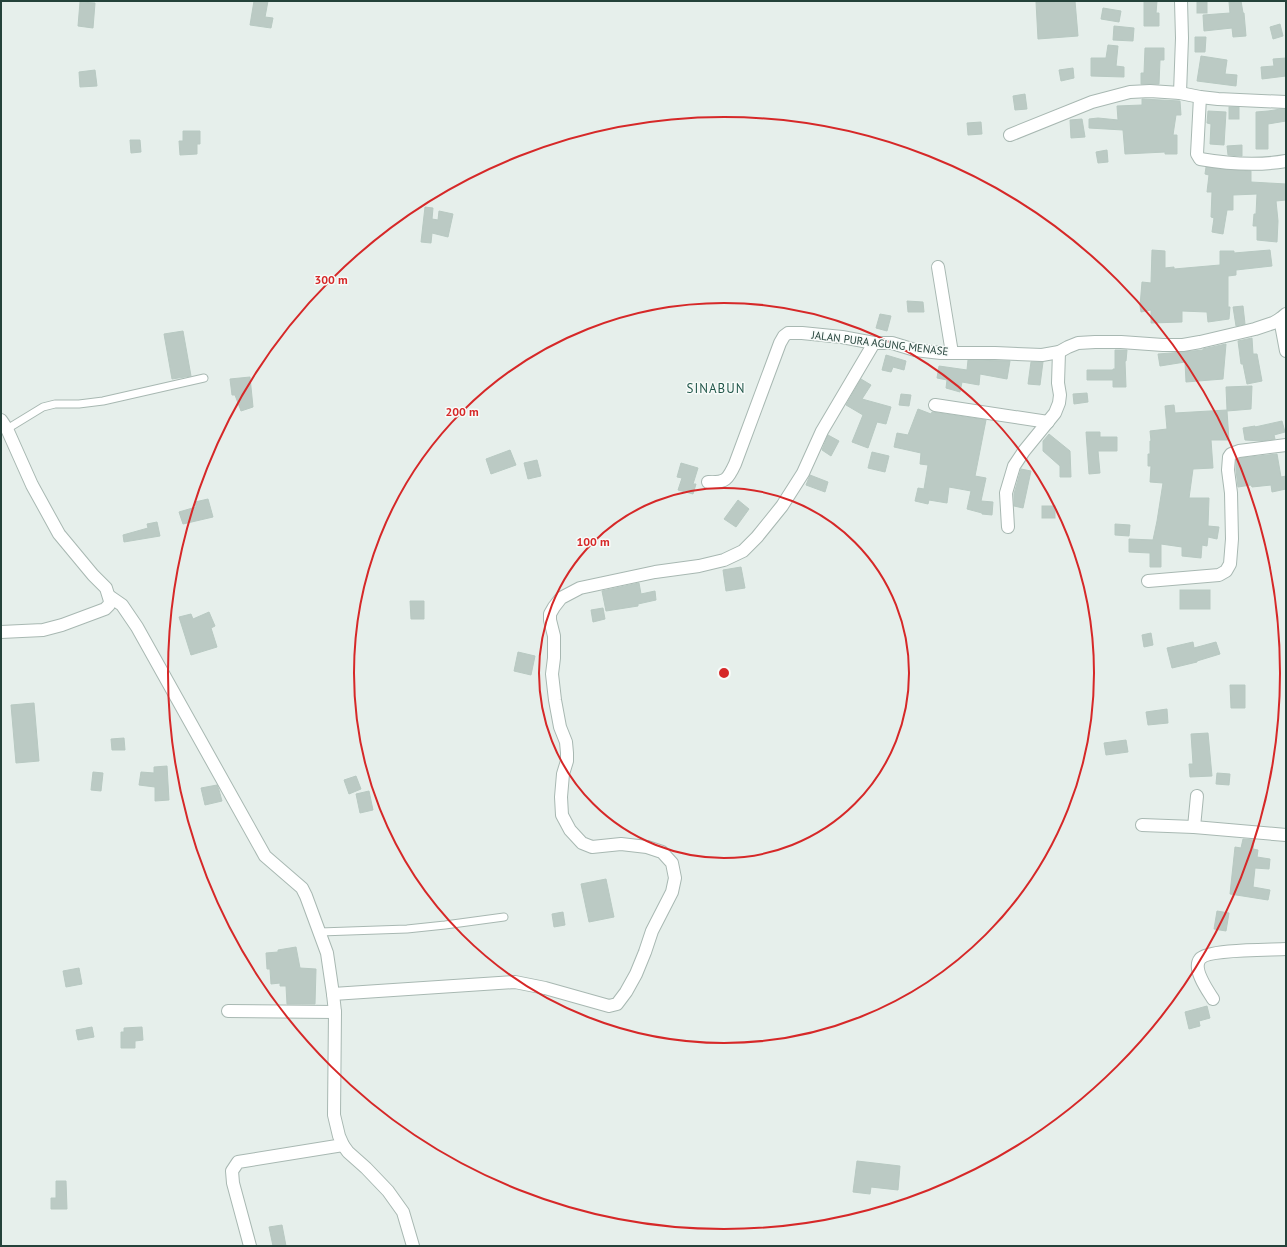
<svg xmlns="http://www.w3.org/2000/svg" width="1287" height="1247" viewBox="0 0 1287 1247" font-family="'PT Sans',sans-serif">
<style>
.building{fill:#bbcac4;stroke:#b8c9c2}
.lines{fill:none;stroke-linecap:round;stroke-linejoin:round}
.service-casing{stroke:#a8b8b2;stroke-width:9}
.minor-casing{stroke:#a8b8b2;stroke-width:14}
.service{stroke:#fff;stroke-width:7}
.minor{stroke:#fff;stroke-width:12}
.ring{fill:none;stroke:#d62828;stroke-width:2}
.labels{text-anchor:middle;stroke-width:3;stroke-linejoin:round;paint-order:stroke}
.street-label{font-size:11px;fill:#24423a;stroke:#f7fbf9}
.quarter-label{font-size:13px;letter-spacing:1px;fill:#1f5548;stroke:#f7fbf9}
.centre{fill:#d62828;stroke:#f7fbf9;stroke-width:2}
.ring-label{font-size:12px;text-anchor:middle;font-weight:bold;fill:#d62828;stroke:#f7fbf9;stroke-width:3;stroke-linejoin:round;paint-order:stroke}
</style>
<rect width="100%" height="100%" fill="#e6efeb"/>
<g class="building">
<polygon points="254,1 268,1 265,17 273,18 271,28 250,25"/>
<polygon points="1075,1 1078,36 1038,39 1036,2"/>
<polygon points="1144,1 1157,1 1156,13 1159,13 1159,26 1144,26"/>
<polygon points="1241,1 1243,13 1244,13 1246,36 1233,37 1232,28 1204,31 1203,15 1230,13 1229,2"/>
<polygon points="80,2 95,3 93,28 78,26"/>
<rect x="1197" y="2" width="10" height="11"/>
<polygon points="1103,8 1121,11 1119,22 1101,19"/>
<polygon points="1280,24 1283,36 1273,39 1270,27"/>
<polygon points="1114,26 1134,28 1133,41 1113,40"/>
<polygon points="1195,37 1206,37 1205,52 1195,52"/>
<polygon points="1108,45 1118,46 1116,66 1124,67 1124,77 1091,76 1091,58 1106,58"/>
<polygon points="1145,48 1164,48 1164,60 1160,60 1159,84 1141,84 1141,73 1144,73"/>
<polygon points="1201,56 1227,60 1225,74 1237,75 1236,86 1197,81"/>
<polygon points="1286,58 1286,76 1262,79 1261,67 1274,66 1273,59"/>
<polygon points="1073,68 1074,78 1061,81 1059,70"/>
<polygon points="95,70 97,86 80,87 79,72"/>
<polygon points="1025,94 1027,109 1015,110 1013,96"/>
<polygon points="1142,99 1180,101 1181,115 1176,115 1173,135 1177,135 1177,154 1165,154 1165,152 1125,154 1123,130 1089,128 1089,119 1098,118 1118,120 1117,106 1142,105"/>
<rect x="1229" y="107" width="10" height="12"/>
<polygon points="1281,109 1286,109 1286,121 1268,124 1268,149 1256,149 1256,112 1268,111"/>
<polygon points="1208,111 1226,112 1224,145 1210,144 1211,124 1207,123"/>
<polygon points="1082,119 1085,137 1071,138 1070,120"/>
<polygon points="981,122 982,134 968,135 967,123"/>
<polygon points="183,131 200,131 200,144 197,144 197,154 180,155 179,141 183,141"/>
<polygon points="130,140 140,140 141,152 131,153"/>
<polygon points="1242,145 1242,156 1228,155 1227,146"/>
<polygon points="1107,150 1108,162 1098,163 1096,152"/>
<polygon points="1206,167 1251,171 1251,182 1286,184 1286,200 1276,201 1278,221 1277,242 1257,240 1257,226 1253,226 1254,214 1256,214 1257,194 1233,195 1233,210 1227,210 1223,234 1212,232 1214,218 1211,217 1212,192 1207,192 1209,175 1205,174"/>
<polygon points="425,207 433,208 432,219 438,220 439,211 453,214 448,237 432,233 431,243 421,242"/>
<polygon points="1152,250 1165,251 1165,268 1174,267 1174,269 1220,265 1220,251 1234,251 1234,253 1270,250 1272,266 1236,270 1236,275 1228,276 1228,307 1230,307 1229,319 1208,322 1207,312 1182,311 1182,322 1151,323 1151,310 1141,312 1140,306 1142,282 1151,283"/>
<polygon points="907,301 923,302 924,312 908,312"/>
<polygon points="1243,306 1245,324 1236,326 1233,307"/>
<polygon points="880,314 891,316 887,331 876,328"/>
<polygon points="183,331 191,376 172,379 164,334"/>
<polygon points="1252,338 1253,354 1257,354 1262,381 1247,384 1243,364 1241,364 1238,341"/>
<polygon points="1226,344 1223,379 1186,382 1185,362 1160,366 1158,354 1183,352 1203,350 1203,349"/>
<polygon points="1115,350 1127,350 1126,361 1125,361 1126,387 1113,387 1113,380 1087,380 1087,370 1113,370 1113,369 1115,369"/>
<polygon points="886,355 906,361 904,370 893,367 891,372 882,370"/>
<polygon points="968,360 1010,361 1007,379 980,374 979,385 962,382 960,392 946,388 947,380 937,378 939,366 967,370"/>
<polygon points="1031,362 1043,362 1040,385 1028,384"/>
<polygon points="250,377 253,407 241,411 235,395 232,395 230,379"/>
<polygon points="861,379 871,385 862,399 891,407 886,424 877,422 868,448 852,442 863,415 846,405"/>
<polygon points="1252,386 1251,409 1227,411 1229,440 1211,440 1213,468 1193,469 1189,498 1209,498 1208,526 1219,527 1217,539 1208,537 1207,546 1202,545 1201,558 1182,556 1182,547 1161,544 1161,567 1150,567 1150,553 1129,552 1129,539 1153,540 1157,521 1163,483 1150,482 1151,466 1148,466 1148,454 1150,454 1150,441 1151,441 1150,431 1167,429 1165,406 1174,405 1175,413 1227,410 1226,387"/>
<polygon points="1087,393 1088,402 1074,404 1073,394"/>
<polygon points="901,394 911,395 909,406 899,405"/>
<polygon points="918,409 931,414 932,412 986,420 975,476 986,478 981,501 993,502 992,515 982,514 982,513 967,509 971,491 949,487 947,503 929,500 928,504 915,501 918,488 924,489 928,465 920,464 921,453 894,447 897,433 908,435"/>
<polygon points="1282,421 1285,432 1274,435 1275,439 1262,441 1245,440 1243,428 1255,426 1255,427"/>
<polygon points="1086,432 1100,432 1100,437 1117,437 1117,451 1098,451 1100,473 1089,474"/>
<polygon points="1049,434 1070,451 1071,477 1060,477 1060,466 1043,451 1043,441"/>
<polygon points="828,435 839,441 831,456 822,450"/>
<polygon points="510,450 516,465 491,474 486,459"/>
<polygon points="872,452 889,456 885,472 868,468"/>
<polygon points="1277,454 1281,477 1286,476 1286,489 1272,492 1271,485 1252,487 1251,485 1238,487 1236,470 1236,460 1241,458"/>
<polygon points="537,460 541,476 528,479 524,463"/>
<polygon points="681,463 698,468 693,484 696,484 693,494 678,490 682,478 677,477"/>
<polygon points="1021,469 1031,471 1023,508 1014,506 1014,494"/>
<polygon points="810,475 828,482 825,492 806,485"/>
<polygon points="208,499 213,517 183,524 179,512 196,507 195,502"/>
<polygon points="738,500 749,509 736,527 724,519"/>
<rect x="1042" y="506" width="13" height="12"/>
<polygon points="157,522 160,536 124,542 123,535 148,528 147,524"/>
<polygon points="1115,524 1130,525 1129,536 1115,535"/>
<polygon points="741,567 745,588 726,591 723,570"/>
<polygon points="639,583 641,594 655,591 656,600 638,604 638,606 606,611 602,591"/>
<rect x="1180" y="590" width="30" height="19"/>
<polygon points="410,601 424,601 424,619 411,619"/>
<polygon points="603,608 605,619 593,622 591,610"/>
<polygon points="209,612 215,626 211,628 217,647 191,655 179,617 191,614 193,619"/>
<polygon points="1151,633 1153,645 1144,647 1142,635"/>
<polygon points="1193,642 1194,648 1216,642 1220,654 1197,661 1197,662 1172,668 1167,648"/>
<polygon points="518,652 535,656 531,675 514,671"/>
<polygon points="1230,685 1245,685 1245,708 1231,708"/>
<polygon points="34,703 39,761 16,763 11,705"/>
<polygon points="1167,709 1168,723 1148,725 1146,712"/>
<polygon points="1208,733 1212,776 1190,777 1189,764 1193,764 1191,734"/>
<polygon points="124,738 125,750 112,750 111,739"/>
<polygon points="1126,740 1128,752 1106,755 1104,743"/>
<polygon points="167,766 169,800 155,801 155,787 139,785 141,772 154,773 154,767"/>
<polygon points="93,772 103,773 101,791 91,790"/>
<polygon points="1217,773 1230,774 1229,785 1216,784"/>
<polygon points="356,776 361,789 349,794 344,780"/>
<polygon points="217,785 219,790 222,801 205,805 201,788"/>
<polygon points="369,791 373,810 360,813 356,794"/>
<polygon points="1243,839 1254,840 1253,849 1258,850 1257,857 1270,859 1269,869 1255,868 1253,887 1270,890 1268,900 1230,894 1235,847 1241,848"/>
<polygon points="606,879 614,917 589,922 581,884"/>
<polygon points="1217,911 1229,913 1226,931 1214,929"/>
<polygon points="563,912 565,925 554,927 552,914"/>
<polygon points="296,947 300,968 316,969 315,1004 287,1004 286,986 280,986 280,983 271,984 270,969 267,969 266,953 278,952 278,950"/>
<polygon points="79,968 82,984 66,987 63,971"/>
<polygon points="1207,1006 1210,1018 1199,1021 1200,1026 1189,1029 1185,1012"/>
<polygon points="92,1027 94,1037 78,1040 76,1030"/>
<polygon points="142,1027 143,1040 135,1041 135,1048 121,1048 121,1032 124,1032 124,1028"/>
<polygon points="857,1161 900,1166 898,1190 871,1187 870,1194 853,1192"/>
<polygon points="56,1181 66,1181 67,1209 51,1209 51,1198 56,1198"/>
<polygon points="282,1225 286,1246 273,1246 269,1227"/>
</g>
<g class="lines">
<defs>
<g id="service">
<polyline points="7,429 43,407 55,404 79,404 103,401 204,378"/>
<polyline points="320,932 407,929 445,925 504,917"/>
</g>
<g id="minor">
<polyline points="1180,93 1182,38 1181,1"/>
<path d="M1200,97L1197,154L1200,159C1229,164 1258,166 1286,161"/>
<polyline points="1010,135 1092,102 1130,92 1150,91 1180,93 1200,97 1218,99 1286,102"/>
<polyline points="938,267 952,353"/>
<polyline points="1280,319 1286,351"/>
<polyline points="935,405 1048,422"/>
<polyline points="1,420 7,429 32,485 59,534 93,575 106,588 110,601 109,605 105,609 62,625 43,630 1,632"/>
<path d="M708,482C726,483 728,479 735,464L780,343L784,336L788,333H802L842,337L874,343H892L915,350L941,353H995L1042,355L1059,352L1068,347L1078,343L1095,342H1121L1163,345H1183L1200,342L1255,329L1273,323L1280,319L1286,314"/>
<polyline points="1008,527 1006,493 1014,466 1024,451 1055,413 1059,403 1060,395 1058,383 1059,352"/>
<polyline points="1148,581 1219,575 1226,571 1230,564 1232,539 1231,493 1228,470 1229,457 1231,454 1239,451 1286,445"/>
<polyline points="109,596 122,605 137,627 265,856 302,888 306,896 327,953 333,994 335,1012 334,1115 339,1136 343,1145 348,1152 366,1168 388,1191 403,1212 413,1246"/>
<polyline points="1142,825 1194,827 1286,835"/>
<polyline points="1194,827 1197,796"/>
<polyline points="333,994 515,982 545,988 609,1006 617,1004 626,992 636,974 645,952 652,931 672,892 675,878 672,863 662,852 647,847 621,844 592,847 582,843 570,830 562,815 561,797 563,774 567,761 567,753 566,742 560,727 555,700 552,674 554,658 554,636 550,620 550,614 554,607 561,598 580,588 655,572 699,566 724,560 743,551 757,537 782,506 803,473 822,431 874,343"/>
<path d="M1213,999C1208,991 1192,969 1200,959C1207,949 1271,950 1286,949"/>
<polyline points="228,1011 335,1012"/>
<polyline points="250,1246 233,1183 232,1171 238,1162 343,1145"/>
</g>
</defs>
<use href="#service" class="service-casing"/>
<use href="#minor" class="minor-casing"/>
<use href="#service" class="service"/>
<use href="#minor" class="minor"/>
</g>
<g class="ring">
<circle cx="724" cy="673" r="185"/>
<circle cx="724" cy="673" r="370"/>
<circle cx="724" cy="673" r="556"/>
</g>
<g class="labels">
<g class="street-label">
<text transform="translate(880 343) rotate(7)" y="4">JALAN PURA AGUNG MENASE</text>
</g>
<g class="quarter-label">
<text x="716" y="393">SINABUN</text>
</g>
</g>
<circle cx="724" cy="673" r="6" class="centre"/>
<g class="ring-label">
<text x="331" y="284">300 m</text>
<text x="462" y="416">200 m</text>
<text x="593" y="546">100 m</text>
</g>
<rect width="1287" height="1247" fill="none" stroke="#24423a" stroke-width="4"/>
</svg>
